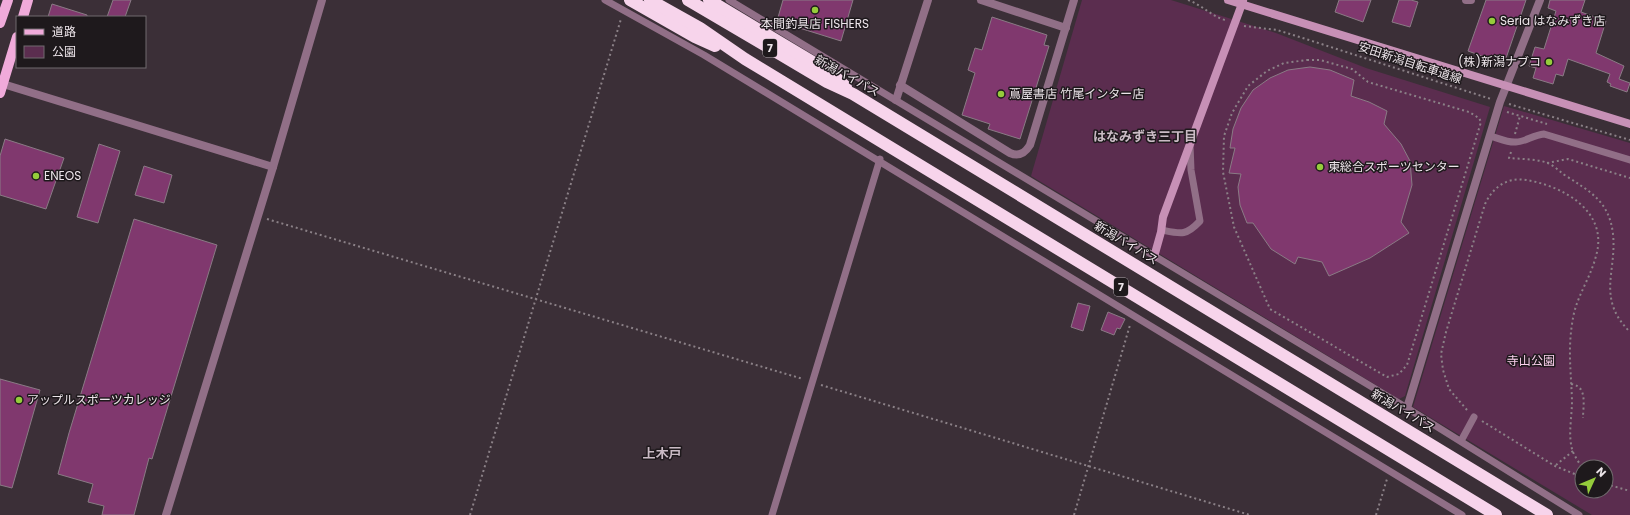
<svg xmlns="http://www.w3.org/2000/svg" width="1630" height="515" viewBox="0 0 1630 515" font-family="Poppins,'Noto Sans JP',sans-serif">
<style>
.green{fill:#5b2d4f;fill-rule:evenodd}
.building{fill:#80386e;stroke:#8a7b85}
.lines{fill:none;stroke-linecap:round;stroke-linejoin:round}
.path{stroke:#8b8187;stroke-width:2;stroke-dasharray:2 3;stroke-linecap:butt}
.lane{stroke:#916f87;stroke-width:7}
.street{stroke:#916f87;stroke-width:8}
.secondary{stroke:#c790b6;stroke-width:8}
.primary{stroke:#f0aada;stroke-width:10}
.highway{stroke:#f7d4eb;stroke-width:12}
.poi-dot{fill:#95cc3b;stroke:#1e191c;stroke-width:1.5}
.labels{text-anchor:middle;stroke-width:3;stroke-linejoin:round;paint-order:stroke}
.shield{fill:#1e191c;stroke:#afa8ac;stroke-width:1}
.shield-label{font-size:11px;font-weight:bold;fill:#ede5ea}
.poi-label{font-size:12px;fill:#ede5ea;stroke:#1e191c;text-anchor:start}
.street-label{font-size:12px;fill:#ede5ea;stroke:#1e191c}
.park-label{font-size:12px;fill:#fbd0ed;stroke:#1e191c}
.neighbourhood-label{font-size:13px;font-weight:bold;fill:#cabbc5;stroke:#1e191c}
</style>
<rect width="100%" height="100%" fill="#3b2f37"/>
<g class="green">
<polygon points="1082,0 1171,0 1276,33 1366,68 1490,107 1405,396 1399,399 1031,176"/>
<path d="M1504,106L1630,143V515H1592L1413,407ZM1582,467H1606V491H1582Z"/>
</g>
<g class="building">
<polygon points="113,0 131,0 125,17 107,17"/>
<polygon points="783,0 853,0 841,41 777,21"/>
<polygon points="1339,0 1371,0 1363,22 1335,12"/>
<polygon points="1399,0 1411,0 1418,2 1410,27 1392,22"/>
<polygon points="1486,0 1526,0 1504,64 1468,51"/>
<polygon points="1550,0 1585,0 1581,12 1606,21 1596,53 1624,66 1619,79 1630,83 1627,92 1610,86 1611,84 1607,82 1610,74 1568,59 1563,76 1556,74 1553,84 1533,78 1536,68 1529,66 1535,47 1544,49 1556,11 1548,8"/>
<polygon points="52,4 87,15 87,17 48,17"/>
<polygon points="992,17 1047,35 1044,45 1049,46 1020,139 988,129 990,124 962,115 975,73 968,70 975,48 982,50"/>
<polygon points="1310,67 1330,70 1354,80 1351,96 1369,102 1387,111 1384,124 1401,144 1410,161 1412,185 1401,222 1409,233 1370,258 1329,276 1322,262 1298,257 1295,264 1271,249 1253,223 1247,223 1240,205 1238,187 1241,174 1229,173 1235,148 1230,148 1233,129 1241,108 1253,90 1270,78 1288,70"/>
<polygon points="5,139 64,158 46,209 0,195 0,156"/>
<polygon points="99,144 120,151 98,223 77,217"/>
<polygon points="144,166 172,175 164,203 135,195"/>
<polygon points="134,219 217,245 152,459 149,458 134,515 102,515 104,506 88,502 93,484 58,474 69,433"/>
<polygon points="1078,303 1090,306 1083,331 1071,327"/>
<polygon points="1108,312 1125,319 1120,329 1117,328 1114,335 1101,330"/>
<polygon points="0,379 40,390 12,488 0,485"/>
</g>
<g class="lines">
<g class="path">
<path d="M1188,0C1202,5 1211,16 1225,20"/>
<polyline points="1244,26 1277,30 1306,39 1491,99"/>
<polygon points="1307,60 1320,60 1352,69 1368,82 1469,112 1479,118 1481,122 1407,365 1399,374 1387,377 1270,309 1234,227 1223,172 1224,136 1232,113 1248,86 1267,71 1284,63"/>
<polyline points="1509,104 1630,140"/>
<polyline points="1507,112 1547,124"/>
<polyline points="1515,134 1520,116"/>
<path d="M1511,152L1509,158C1521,159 1534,159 1545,162C1552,164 1558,170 1563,174C1589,191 1609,200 1613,234C1617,272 1596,298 1630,332"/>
<polyline points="1547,163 1568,159 1630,178"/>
<polyline points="267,219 803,379"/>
<path d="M1571,384C1588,386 1583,406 1583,418"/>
<polyline points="821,385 1250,515"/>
<path d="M1467,410L1449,389L1443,370L1441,354L1446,332L1485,204C1493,187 1507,177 1526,180C1564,186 1609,212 1596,256C1591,276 1579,293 1574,313C1567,346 1571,369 1572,401C1572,416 1568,434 1572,449C1574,456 1579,462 1582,468"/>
<polyline points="1482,421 1555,466 1582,477"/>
<polyline points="1556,465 1573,451"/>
<polyline points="1606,484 1630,491"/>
<polyline points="470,515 621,19"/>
<polyline points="1074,515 1130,325"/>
<polyline points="1376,515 1387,479"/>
</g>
<g class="lane">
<polyline points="605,0 704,55 1462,515"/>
<polyline points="729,0 1407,408 1579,515"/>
<path d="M1490,136C1498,138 1508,143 1516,142C1525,142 1533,135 1544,134L1630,160"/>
<path d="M1162,230C1181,234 1186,236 1200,221L1191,170L1190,145"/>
<polyline points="1461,441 1474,417"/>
<polyline points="772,515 880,159"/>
</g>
<g class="street">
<polyline points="981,0 1066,28"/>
<polyline points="1466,0 1471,0"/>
<polyline points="3,84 273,167"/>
<path d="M900,85L1010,153C1019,157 1025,153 1030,145L1074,0"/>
<polyline points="896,100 928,0"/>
<polyline points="1407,408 1500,102 1540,0"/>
<polyline points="166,515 273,167 322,0"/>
</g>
<g class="secondary">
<polyline points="1228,0 1630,124"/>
<polyline points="1154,257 1161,232 1163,217 1243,1"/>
</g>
<g class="primary">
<polyline points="23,17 28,0"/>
<polyline points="0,23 8,0"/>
<polyline points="0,93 17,37"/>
</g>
<g class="highway">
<polyline points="630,0 695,37 715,46"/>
<polyline points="650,0 700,28 745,59 1496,515"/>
<polyline points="688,0 827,82 853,94 1547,515"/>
<polyline points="709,0 831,73 846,87"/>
</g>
</g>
<g class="poi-dot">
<circle cx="815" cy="10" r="4"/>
<circle cx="1492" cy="21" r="4"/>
<circle cx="1549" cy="62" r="4"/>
<circle cx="1001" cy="94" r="4"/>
<circle cx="1320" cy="167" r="4"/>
<circle cx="36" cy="176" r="4"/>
<circle cx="19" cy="400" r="4"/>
</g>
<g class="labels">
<g class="shield">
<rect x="763" y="39" width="14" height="18" rx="3"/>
<rect x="1114" y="278" width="14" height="18" rx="3"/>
</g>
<g class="shield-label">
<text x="770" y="52">7</text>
<text x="1121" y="291">7</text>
</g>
<g class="poi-label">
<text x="1500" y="25">Seria はなみずき店</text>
<text x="815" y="28" text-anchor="middle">本間釣具店 FISHERS</text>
<text x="1541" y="66" text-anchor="end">(株)新潟ナブコ</text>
<text x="1009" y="98">蔦屋書店 竹尾インター店</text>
<text x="1328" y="171">東総合スポーツセンター</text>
<text x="44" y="180">ENEOS</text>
<text x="27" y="404">アップルスポーツカレッジ</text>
</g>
<g class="street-label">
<text transform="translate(1410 63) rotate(18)" y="4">安田新潟自転車道線</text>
<text transform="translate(847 76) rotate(29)" y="4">新潟バイパス</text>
<text transform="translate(1126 243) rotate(31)" y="4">新潟バイパス</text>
<text transform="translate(1403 411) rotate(31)" y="4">新潟バイパス</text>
</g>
<g class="park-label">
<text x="1531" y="365">寺山公園</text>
</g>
<g class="neighbourhood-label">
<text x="1145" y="141">はなみずき三丁目</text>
<text x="662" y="458">上木戸</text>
</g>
</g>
<rect x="16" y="16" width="130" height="52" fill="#1e191c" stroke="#716b6e"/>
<rect x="24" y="29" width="20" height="6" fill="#f0aada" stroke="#716b6e"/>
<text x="52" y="36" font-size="12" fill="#ede5ea">道路</text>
<rect x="24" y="46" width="20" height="12" fill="#5b2d4f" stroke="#716b6e"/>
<text x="52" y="56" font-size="12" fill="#ede5ea">公園</text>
<g transform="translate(1594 479) rotate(46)"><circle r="19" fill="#1e191c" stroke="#716b6e"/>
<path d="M0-3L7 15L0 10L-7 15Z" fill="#95cc3b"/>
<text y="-6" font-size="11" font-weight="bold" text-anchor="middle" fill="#ede5ea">N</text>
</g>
</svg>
